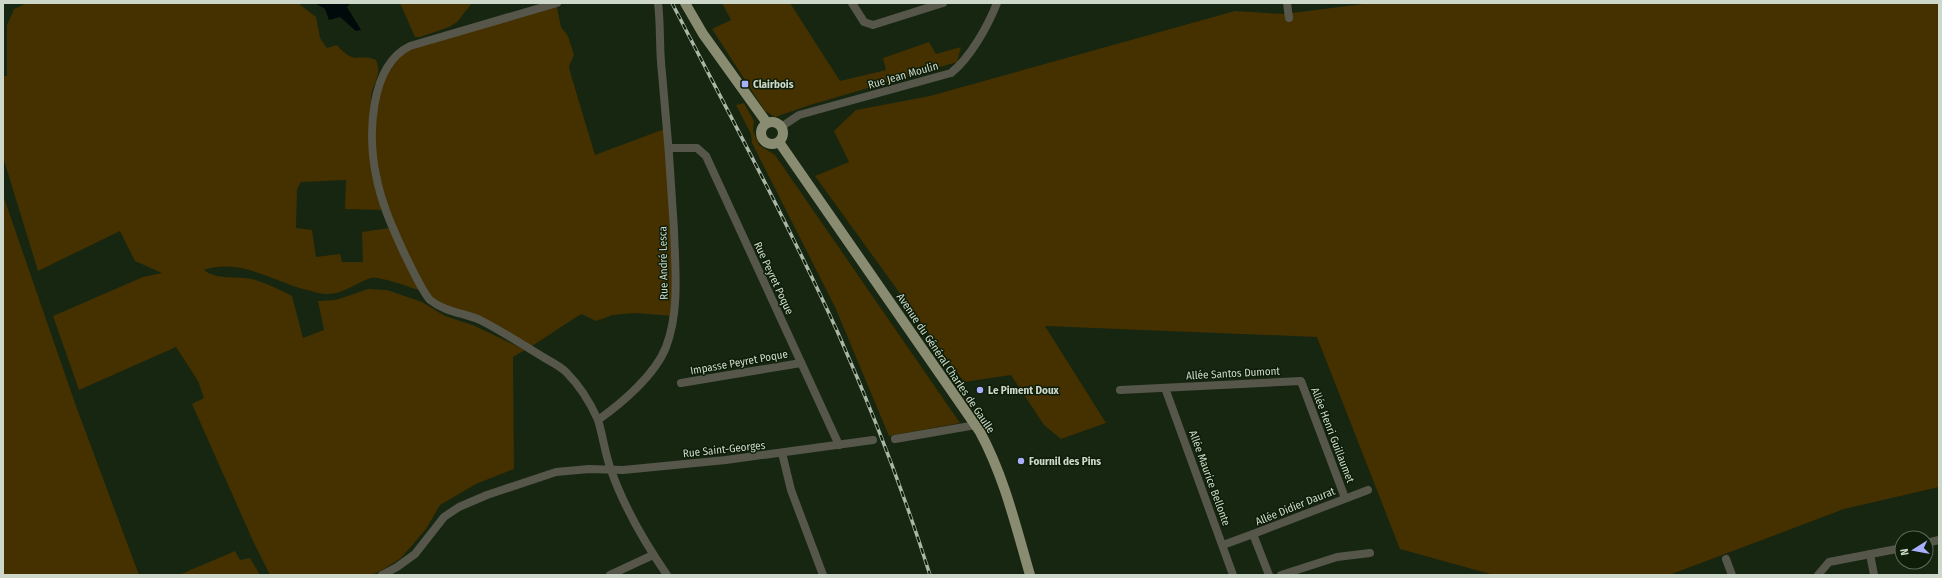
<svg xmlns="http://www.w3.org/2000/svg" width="1942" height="578" viewBox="0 0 1942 578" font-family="'Fira Sans Condensed',sans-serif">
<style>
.green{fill:#453000}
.water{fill:#010a0a}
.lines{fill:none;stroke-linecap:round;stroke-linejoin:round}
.minor{stroke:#56574a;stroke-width:8}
.major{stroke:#8a8c72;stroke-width:10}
.rail-casing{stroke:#aab6a6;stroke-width:3.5}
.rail{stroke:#0d1d08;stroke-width:2;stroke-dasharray:6;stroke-linecap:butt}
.poi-dot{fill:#a8b0fc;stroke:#0d1d08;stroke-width:1.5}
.labels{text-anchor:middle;stroke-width:3;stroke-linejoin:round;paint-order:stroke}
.street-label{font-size:11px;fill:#cdd8ca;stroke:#0d1d08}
.poi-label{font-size:11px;font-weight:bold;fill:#cdd8ca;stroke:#0d1d08;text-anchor:start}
</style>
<rect width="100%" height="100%" fill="#162611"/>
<g class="green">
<path d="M27,3H298L316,17L320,38L327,48L337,45C356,67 357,52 376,60C383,77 372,82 371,98C368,136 368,174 382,210L345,209L346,180L301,182L297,189L296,228L312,230L316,257L340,254L342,262H363L362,232L389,228L421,291C412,288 380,276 371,278C355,283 343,295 325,294C319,294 313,291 307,290C272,281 241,258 204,270C216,280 237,276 252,279C266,283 280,290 292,296L303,338L324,330L318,301L336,300L368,289L387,290L422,302L445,316L475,326L525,350L513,357L514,469L476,484L440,505L426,529L401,558L379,572L370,575H270L254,543L192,404L204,398L198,381L176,347L79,390L53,316L143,277L162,273L135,261L120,231L38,271L3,157V76H7V25L14,9Z"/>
<polygon points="400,3 472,3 457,22 449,27 420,37 415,37"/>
<polygon points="556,3 561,27 568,36 574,55 569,66 571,75 595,155 667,128 673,316 634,313 613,315 596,321 581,314 529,348 429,299 386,211 372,132 383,75 400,52"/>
<polygon points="722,3 790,3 840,81 886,70 883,58 929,42 936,54 961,47 957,62 810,105 775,117 765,111 712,29 731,20"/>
<polygon points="1371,3 1939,3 1939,487 1844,509 1669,575 1494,575 1400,549 1317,337 1045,326 1106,423 1061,439 1044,425 1011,375 964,382 815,176 849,162 834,131 856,110 930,96 1235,11 1284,14"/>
<polygon points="744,103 754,121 753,131 759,145 775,155 960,423 889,436 835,307 752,143 751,134 736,105"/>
<polygon points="3,195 76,406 139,575 3,575"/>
<polygon points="235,551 240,560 250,558 260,575 179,575"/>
</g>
<polygon class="water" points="315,3 351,3 347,7 361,30 356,31 340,17 329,20 325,9"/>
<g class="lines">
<g class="minor">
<path d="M557,3L410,46C369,66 368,137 376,175C381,203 393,229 405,255C410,265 423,293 430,300C445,312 464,313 480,320C502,331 523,345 543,357C551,362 560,366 566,372C580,386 590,402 598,420"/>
<path d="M658,3C661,26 659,50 662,73C667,125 671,177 674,230C675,269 680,310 666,347C655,375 622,403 598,420C603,436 605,454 611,470C624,507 645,543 667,575"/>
<polyline points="852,3 864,22 873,25 943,3"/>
<polyline points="1287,3 1289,18"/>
<path d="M781,127L799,115L951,73C970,58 988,26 997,3"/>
<polyline points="670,148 697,148 706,156 839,445"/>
<polyline points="681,383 801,363"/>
<polyline points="1165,388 1233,575"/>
<polyline points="1120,390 1301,381 1345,498"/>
<polyline points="895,439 976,425"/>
<polyline points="782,453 791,490 823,575"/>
<polyline points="1253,534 1368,490"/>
<polyline points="1926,543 1939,540"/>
<polyline points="1223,545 1253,534 1269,575"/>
<polyline points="1870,554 1874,575"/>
<polyline points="1726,559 1732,575"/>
<polyline points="382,575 397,567 415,554 444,517 459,507 487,495 556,472 589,469 623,470 726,460 873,440"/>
<polyline points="610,575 653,555"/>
<polyline points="1281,575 1337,557 1370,553"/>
<polyline points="1818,575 1829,562 1902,548"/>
</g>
<g class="major">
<polyline points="685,3 703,34 767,123"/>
<circle cx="772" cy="133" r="11"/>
<path d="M779,142L980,432C1004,476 1016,527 1030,575"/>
</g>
<defs>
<path id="rail" d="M672,3C728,112 787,221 838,333C873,412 904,493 930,575"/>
</defs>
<use href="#rail" class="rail-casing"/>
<use href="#rail" class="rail"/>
</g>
<g class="poi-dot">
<rect x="741" y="80" width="8" height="8" rx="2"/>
<circle cx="980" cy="390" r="4"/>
<circle cx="1021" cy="461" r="4"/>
</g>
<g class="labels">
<g class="street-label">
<text transform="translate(903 75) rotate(-16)" y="4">Rue Jean Moulin</text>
<text transform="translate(663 263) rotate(-91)" y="4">Rue André Lesca</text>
<text transform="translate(774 278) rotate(65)" y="4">Rue Peyret Poque</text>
<text transform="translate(739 362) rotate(-10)" y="4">Impasse Peyret Poque</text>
<text transform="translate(946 363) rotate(56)" y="4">Avenue du Général Charles de Gaulle</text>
<text transform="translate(1233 373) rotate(-3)" y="4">Allée Santos Dumont</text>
<text transform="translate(1333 435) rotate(69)" y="4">Allée Henri Guillaumet</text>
<text transform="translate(724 449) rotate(-6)" y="4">Rue Saint-Georges</text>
<text transform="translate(1210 478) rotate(70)" y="4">Allée Maurice Bellonte</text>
<text transform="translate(1295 506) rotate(-22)" y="4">Allée Didier Daurat</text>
</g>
<g class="poi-label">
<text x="753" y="88">Clairbois</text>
<text x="988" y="394">Le Piment Doux</text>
<text x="1029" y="465">Fournil des Pins</text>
</g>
</g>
<rect width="1942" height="578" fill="none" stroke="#cdd8ca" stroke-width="8"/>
<g transform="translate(1914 550) rotate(259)"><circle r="19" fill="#0d1d08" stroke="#5a6856"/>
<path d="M0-3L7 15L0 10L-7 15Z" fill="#a8b0fc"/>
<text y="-6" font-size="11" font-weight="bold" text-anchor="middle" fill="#cdd8ca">N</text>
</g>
</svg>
